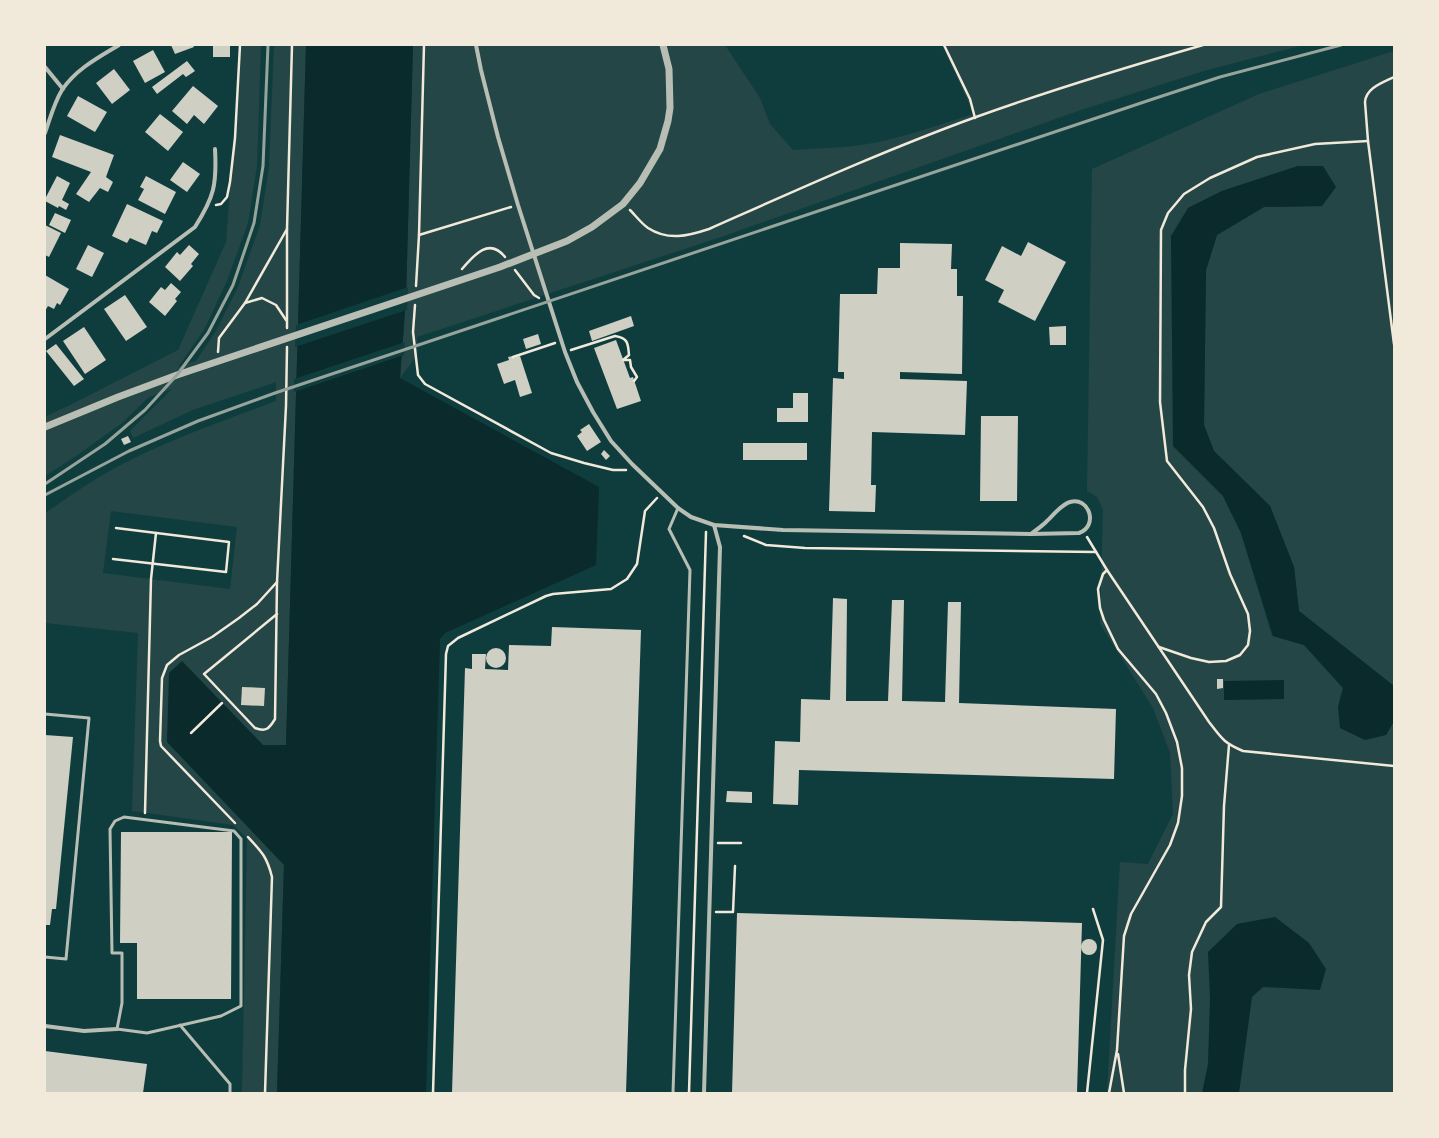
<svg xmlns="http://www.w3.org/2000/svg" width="1439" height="1138" viewBox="0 0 1439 1138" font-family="'Alegreya Sans',sans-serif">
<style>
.green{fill:#244646;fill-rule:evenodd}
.water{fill:#0a2a2b}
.pier{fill:#0f3d3e}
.building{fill:#cfcfc3}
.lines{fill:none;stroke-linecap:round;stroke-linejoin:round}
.path{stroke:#f1e9da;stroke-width:2.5}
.service{stroke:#b8beb3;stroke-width:3}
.minor{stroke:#b8beb3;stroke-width:4}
.tertiary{stroke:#b8beb3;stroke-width:7}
.rail{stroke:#97a49c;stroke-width:3}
</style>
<rect width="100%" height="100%" fill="#0f3d3e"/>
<g class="green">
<path d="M241,45H261L257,166L248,223L227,281L204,330L178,367L196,361L216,331L238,287L260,225L269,167L274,45H306L286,746L263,745L222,703L167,741L284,865L277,1093H242L247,838L233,825L132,811L138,633L45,623V513C62,502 79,489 96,479C152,445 216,424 276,401V382L193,410L133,438L130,431L172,389L149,397L122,423L76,456L45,476V417L76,402L178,350L226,242ZM111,511L237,527L230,589L103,573Z"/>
<path d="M413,45H725L760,98L770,124L793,150C820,148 847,148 873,143C908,136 941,124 974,114L942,45H1304L1207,70L1078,111L721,237L417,337L418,354L400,378L406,298Z"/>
<polygon points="1394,51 1394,686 1299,611 1294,567 1270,506 1214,451 1204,425 1206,270 1217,235 1264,207 1322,206 1323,166 1298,166 1222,191 1188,208 1173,446 1223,496 1241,533 1272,636 1304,645 1343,688 1338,707 1386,735 1394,721 1394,1093 1107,1093 1120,862 1148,864 1173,814 1170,753 1153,708 1100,624 1103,510 1097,497 1087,491 1092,169 1259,94"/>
</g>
<g class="water">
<polygon points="306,45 413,45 406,298 400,378 599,487 596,565 445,633 440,639 426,1093 277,1093 284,865 167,742 169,673 182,661 263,745 286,745"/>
<polygon points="1298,166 1323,166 1336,187 1322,206 1264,207 1217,235 1206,270 1204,425 1214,451 1270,506 1294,567 1299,611 1394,686 1394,721 1386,735 1365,740 1340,728 1338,707 1343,688 1304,645 1273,636 1241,533 1223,496 1173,446 1171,236 1188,208 1222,191"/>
<polygon points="1284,680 1284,699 1224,700 1224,681"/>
<polygon points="1275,917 1309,943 1326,969 1320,990 1263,987 1252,997 1239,1093 1202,1093 1208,1064 1210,999 1208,952 1237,924"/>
</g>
<g class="pier">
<polygon points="408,287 407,310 295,347 296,325"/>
<polygon points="405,342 404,355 294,392 294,379"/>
</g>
<g class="building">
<polygon points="171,45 193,45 194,47 175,54"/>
<rect x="213" y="45" width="17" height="12"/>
<polygon points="153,50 165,72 145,83 133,61"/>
<polygon points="187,61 195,71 186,77 183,74 157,94 152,87"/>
<polygon points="114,69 130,90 112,104 96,83"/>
<polygon points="193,86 218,106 204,124 194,115 187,124 172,111"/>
<polygon points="78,96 107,112 95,132 67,116"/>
<polygon points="160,114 183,132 168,151 145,132"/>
<polygon points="60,135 114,155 106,177 113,182 108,192 100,188 89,202 76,194 91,172 52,157"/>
<polygon points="183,162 200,174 187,192 170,180"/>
<polygon points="57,176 70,183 62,200 69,204 66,210 59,206 58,208 45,201 45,199"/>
<polygon points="146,176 176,192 165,214 138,200 144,189 140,187"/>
<polygon points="127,204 163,221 157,233 152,231 146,245 130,238 127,243 112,236"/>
<polygon points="55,213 71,220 65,233 49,225"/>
<polygon points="45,225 61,233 49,257 45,255"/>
<polygon points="1028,242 1066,262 1035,321 998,302 1004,290 985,280 1002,246 1021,256"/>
<polygon points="900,243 952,244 951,269 957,269 957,296 963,296 962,374 900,372 900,379 967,381 965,435 872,432 871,485 876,485 875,512 829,511 833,378 844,379 844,372 838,372 840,294 877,294 878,268 900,268"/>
<polygon points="88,245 104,253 92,277 76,269"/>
<polygon points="189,245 199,254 191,264 193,266 180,281 165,267 177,252 180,255"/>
<polygon points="45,275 69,289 60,305 57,303 54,309 48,306 45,311"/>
<polygon points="171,283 181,292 175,299 177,301 165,316 149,302 161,287 165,290"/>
<polygon points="125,295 147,327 126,341 104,309"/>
<polygon points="631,316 634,326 592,341 589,331"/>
<polygon points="1066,326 1066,345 1050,345 1049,327"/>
<polygon points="84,327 106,360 85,374 63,341"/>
<polygon points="538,334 541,344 526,349 523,339"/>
<polygon points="616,340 630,378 633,377 641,401 617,409 594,348"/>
<polygon points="56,344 84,379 74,386 46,351"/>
<polygon points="513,356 513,358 520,356 532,393 520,397 515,380 504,384 497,364 509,360 508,357"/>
<polygon points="793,393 808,393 808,422 777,422 777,408 793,408"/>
<polygon points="981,416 1018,416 1017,501 980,501"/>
<polygon points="589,424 601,442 587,451 577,436 582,432 580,430"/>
<polygon points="128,436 131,442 124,445 121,439"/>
<rect x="743" y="443" width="64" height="17"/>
<polygon points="604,450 610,456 606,460 601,454"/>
<polygon points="833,598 847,599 846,701 888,701 892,600 904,600 902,701 945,702 948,602 961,602 959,703 1116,709 1114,779 799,770 798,805 773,804 775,741 800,742 801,699 830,700"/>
<polygon points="552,627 641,630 626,1093 452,1093 465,668 472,669 472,654 486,654 485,669 508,670 509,645 551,646"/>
<circle cx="496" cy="658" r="10"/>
<polygon points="1217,679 1223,679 1223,688 1217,689"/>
<polygon points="242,687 265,688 264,706 241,705"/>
<polygon points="45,735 73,737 56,909 52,909 50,925 45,925"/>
<polygon points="727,791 752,792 752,803 726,802"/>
<polygon points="121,832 232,832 231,999 137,999 137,943 120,943"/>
<polygon points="737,913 1082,923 1077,1093 732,1093"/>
<circle cx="1089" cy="947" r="8"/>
<polygon points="45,1051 147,1064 143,1093 45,1093"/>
</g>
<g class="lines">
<g class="path">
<polyline points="944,45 970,99 975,118"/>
<path d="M1394,77C1382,83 1366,88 1365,102L1368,141L1394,344"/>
<polyline points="216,205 221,204 227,197 230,182 235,138 240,45"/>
<path d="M630,210C636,216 641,223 648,228C668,241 688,236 709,229C797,190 885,150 976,117C1051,90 1127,67 1203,45"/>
<polyline points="419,235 511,207"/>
<path d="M462,269C474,255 489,237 505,257"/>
<polyline points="515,270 534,295 539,298"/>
<polyline points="416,286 419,235 424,45"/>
<polyline points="245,303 262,298 276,305 286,320"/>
<polyline points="415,305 413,332 418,375 425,384 551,453 584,463 613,470 626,470"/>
<polyline points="287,328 287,229 292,45"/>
<path d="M571,350L615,336C628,338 628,343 629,355L623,360H630L631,367L637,377L634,381"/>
<polyline points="218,352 219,338 245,303 287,229"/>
<polyline points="513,357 555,343"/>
<polyline points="744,536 766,545 805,548 1096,552"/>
<path d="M1087,537L1107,570L1209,722C1222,739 1224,743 1243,751L1394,766"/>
<polyline points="113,559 226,572 229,542 116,528"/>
<polyline points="1107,570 1103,574 1098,589 1100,608 1104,620 1118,649 1156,694 1166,713 1177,742 1182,768 1182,796 1178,823 1170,845 1131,914 1124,936 1117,1050 1109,1093"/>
<path d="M277,614L204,674L255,728C266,732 269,729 275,719L277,582"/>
<polyline points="1159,647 1191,658 1209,662 1226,661 1240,655 1248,645 1250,631 1248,614 1230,574 1214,528 1203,507 1167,461 1160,402 1161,230 1168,213 1184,194 1210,178 1257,157 1315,144 1368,141"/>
<polyline points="191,733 222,703"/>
<polyline points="145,813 151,579 156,533"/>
<polyline points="235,823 161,746 160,741 162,678 167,665 179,655 212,637 239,618 257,604 277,582 286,406 287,347"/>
<path d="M248,837C262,852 267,857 272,877L265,1093"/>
<polyline points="718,843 741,843"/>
<polyline points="716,912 733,912 735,866"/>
<polyline points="1118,1054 1124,1093"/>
<polyline points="433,1093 446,654 448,646 458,638 546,596 553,594 611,589 627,579 637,564 645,511 657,498"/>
<polyline points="689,1093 706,532"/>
<polyline points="1087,1093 1103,940 1093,909"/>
<polyline points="1185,1093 1185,1070 1191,1009 1189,975 1192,952 1206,922 1221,907 1224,806 1229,745"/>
</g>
<g class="service">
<polyline points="45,714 89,718 66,959 45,957"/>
<polygon points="124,817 234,831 241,839 241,1006 221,1016 147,1033 117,1029 122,1003 122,953 112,953 110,829 115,821"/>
<polyline points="180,1025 230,1084 230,1093"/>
<polyline points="673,1093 690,570 669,529 678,508"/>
</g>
<g class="minor">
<path d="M476,45L481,70L498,137L518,205L565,352L577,382L593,412L611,441L632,464L678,508L691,517L714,525L783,530L1031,534L1079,533C1099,526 1089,496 1070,502C1060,505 1053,516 1046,522C1041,527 1036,530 1031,534"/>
<polyline points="45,67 63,89"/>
<path d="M45,133C50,119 54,103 62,90C76,69 99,57 119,45"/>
<path d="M45,339L195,227C214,197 217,185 215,149"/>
<polyline points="45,1026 84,1031 117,1029"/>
<polyline points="704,1093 720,547 714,525"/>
</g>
<polyline class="tertiary" points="45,427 118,397 177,375 500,267 567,241 592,227 623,204 640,183 660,149 668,121 670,108 669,69 663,45"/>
<g class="rail">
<polyline points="45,484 105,444 145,410 177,375 208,333 233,285 254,223 263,166 268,45"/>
<polyline points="45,495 129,451 198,421 275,393 1153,99 1220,77 1341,45"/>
</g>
</g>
<rect width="1439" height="1138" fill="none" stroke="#f1e9da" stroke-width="92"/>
</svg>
